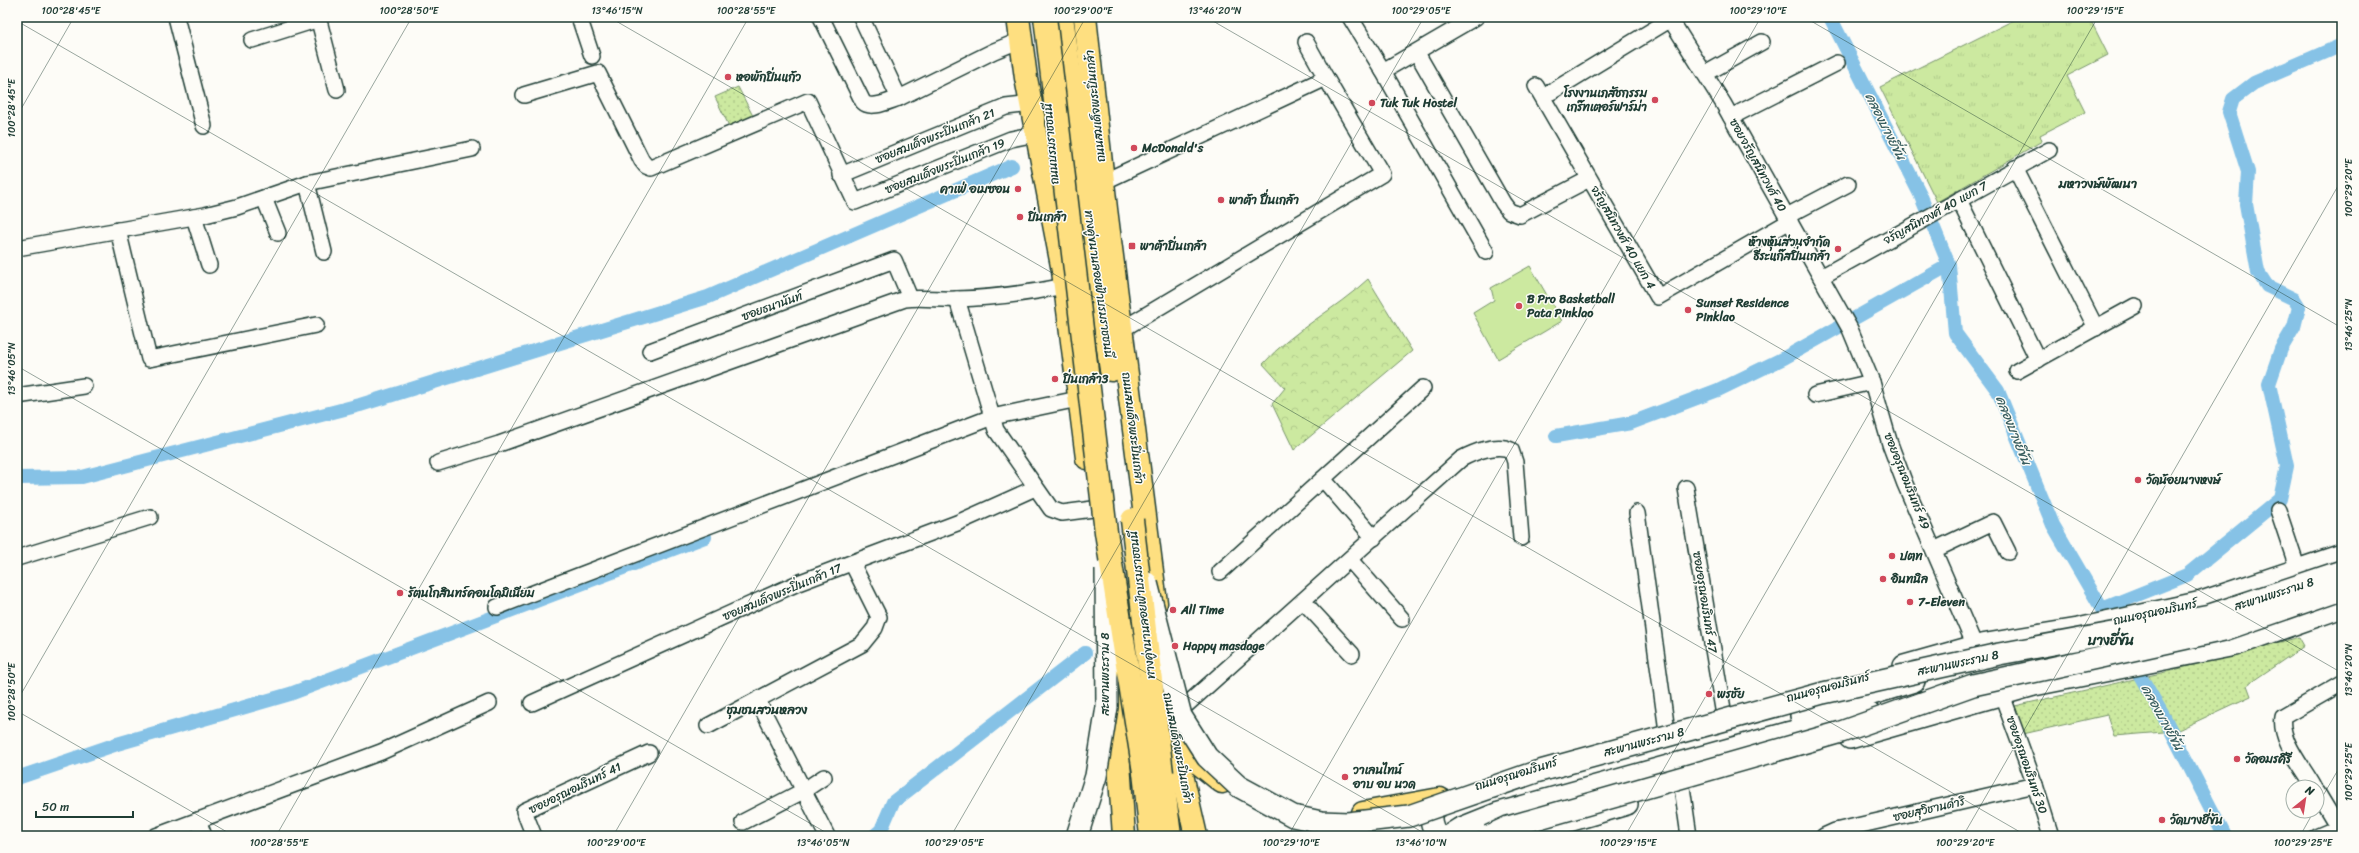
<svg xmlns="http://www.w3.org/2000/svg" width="2359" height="853" viewBox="0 0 2359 853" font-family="Sriracha,'Playpen Sans Thai',sans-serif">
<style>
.grass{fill:url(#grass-tufts);stroke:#76936a}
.forest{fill:url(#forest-crowns);stroke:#76936a}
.park{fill:url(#park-dots);stroke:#76936a}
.pitch{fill:#cce9a0;stroke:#76936a}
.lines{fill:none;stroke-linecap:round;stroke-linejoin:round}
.canal{stroke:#86c2e6;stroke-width:14}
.street-casing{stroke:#1f3d34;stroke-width:18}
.secondary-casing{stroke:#1f3d34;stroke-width:24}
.primary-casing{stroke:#1f3d34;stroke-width:25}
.street{stroke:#fdfcf7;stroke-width:15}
.secondary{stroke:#fdfcf7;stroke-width:21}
.primary{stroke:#fedf80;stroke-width:22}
.secondary-bridge-casing{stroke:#1f3d34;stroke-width:24;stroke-linecap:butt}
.primary-bridge-casing{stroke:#1f3d34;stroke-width:25;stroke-linecap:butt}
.secondary-bridge{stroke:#fdfcf7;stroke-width:21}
.primary-bridge{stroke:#fedf80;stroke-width:22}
.ticks{fill:none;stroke:#1f3d34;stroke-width:1;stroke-opacity:0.45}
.poi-dot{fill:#d1495b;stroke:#fdfcf7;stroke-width:1.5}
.labels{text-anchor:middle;stroke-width:3;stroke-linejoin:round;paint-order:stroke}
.poi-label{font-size:12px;font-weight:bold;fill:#1f3d34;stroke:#fdfcf7;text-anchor:start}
.street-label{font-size:12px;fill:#1f3d34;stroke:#fdfcf7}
.water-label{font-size:13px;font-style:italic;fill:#395e60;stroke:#fdfcf7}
.neighbourhood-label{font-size:13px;font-weight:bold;fill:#1f3d34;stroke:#fdfcf7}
.quarter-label{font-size:14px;font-weight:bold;fill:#1f3d34;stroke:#fdfcf7}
.neatline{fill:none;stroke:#1f3d34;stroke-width:1.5}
.ticks-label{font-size:10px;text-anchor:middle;fill:#1f3d34}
</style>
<defs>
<pattern id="grass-tufts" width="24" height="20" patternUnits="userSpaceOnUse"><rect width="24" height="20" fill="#cce9a0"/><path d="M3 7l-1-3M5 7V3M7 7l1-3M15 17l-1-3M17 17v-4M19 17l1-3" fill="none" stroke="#afc98a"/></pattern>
<pattern id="forest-crowns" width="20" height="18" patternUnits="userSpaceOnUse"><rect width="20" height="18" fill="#cce9a0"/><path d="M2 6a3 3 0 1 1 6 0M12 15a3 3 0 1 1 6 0" fill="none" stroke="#afc98a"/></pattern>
<pattern id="park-dots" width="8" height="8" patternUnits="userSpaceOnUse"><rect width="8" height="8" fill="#cce9a0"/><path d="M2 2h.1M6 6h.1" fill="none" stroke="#afc98a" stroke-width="1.8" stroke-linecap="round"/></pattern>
</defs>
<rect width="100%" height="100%" fill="#fdfcf7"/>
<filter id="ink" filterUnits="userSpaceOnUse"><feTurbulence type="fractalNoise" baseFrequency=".025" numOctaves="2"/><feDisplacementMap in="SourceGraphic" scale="8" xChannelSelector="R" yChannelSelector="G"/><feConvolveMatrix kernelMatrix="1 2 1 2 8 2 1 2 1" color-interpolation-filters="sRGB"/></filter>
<g filter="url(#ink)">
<polygon class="grass" points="2020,17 2089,17 2108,55 2067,76 2085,112 2040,135 2042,141 1937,202 1880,87"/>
<path class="forest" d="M1368,279L1412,351L1294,450L1272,404L1285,388L1263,364C1293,330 1335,310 1368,279Z"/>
<g class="park">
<polygon points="738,87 753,116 729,126 715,97"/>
<polygon points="2299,637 2304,646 2247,685 2251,696 2176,731 2114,736 2107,715 2023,734 2015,706 2170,671"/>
</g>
<polygon class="pitch" points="1530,266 1562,321 1498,359 1473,313 1494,300 1491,288"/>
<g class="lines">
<g class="canal">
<polyline points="1830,17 1920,194 1949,265 1955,333 1998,391 2053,525 2113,628"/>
<polyline points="1556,436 1631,423 1718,390 1784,358 1949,265"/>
<polyline points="17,478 82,477 360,405 708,297 1012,166"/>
<polyline points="2102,609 2187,575 2280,499 2287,466 2269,384 2281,349 2294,327 2299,307 2294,299 2267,286 2258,272 2246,204 2248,172 2229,112 2233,99 2254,83 2342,45"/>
<polyline points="2130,658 2164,717 2225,836"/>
<polyline points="17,778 117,744 290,694 705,537"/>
<polyline points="874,836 881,830 893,802 1085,653"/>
</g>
<defs>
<g id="street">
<polyline points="176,17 204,126"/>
<polyline points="318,17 337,90"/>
<polyline points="579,17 592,56"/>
<path d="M821,17L863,102C871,110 889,101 899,98"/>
<polyline points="861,17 899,98 994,51 1021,40"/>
<polyline points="1350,17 1383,71 1476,17"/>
<polyline points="1669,17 1723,103 1850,329 1872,382 1890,444 1905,484 1975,646"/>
<polyline points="252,40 319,19"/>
<polyline points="1306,42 1326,78"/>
<polyline points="1417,53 1503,203 1509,211 1520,215 1589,179"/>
<polyline points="1383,71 1486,252"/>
<polyline points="1705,74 1762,42"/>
<polyline points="1536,86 1658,297 1790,221"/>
<polyline points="1551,92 1671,19"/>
<polyline points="524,95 598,73 642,161 646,166 651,168 808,101 855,202 1011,139 1036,134"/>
<polyline points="1731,117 1837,63"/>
<polyline points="2015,168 2096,328"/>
<polyline points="841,175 1006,107 1031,104"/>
<polyline points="1103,182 1326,78 1382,174 1121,330"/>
<polyline points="307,183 324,252"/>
<polyline points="264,198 278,233"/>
<polyline points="1959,200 2038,360"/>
<polyline points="1787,216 1848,184"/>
<polyline points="194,217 209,265"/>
<polyline points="118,230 149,359 316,325"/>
<polyline points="17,248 205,215 237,207 307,183 472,149"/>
<polyline points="1821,277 2049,150"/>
<polyline points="957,299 996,430 1051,509 1062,513 1093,509"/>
<polyline points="650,351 894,260 910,298"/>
<polyline points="2017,371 2135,306"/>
<polyline points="1815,395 1872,382"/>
<polyline points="17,396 84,386"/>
<path d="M438,463L499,444L905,299C923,297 939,300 957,299C993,298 1030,293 1065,286"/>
<polyline points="1323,479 1374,538"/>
<polyline points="1686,488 1724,715"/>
<polyline points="2278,510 2298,570"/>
<polyline points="1637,513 1667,731"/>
<polyline points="1934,550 1993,522 2008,552"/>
<polyline points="17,558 150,517"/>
<polyline points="1350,560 1402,619"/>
<polyline points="1220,572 1423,388"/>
<polyline points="1303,601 1352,654"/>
<polyline points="497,607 992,417 1078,399"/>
<polyline points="2002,695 2035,785 2051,836"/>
<polyline points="758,701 827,836"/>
<polyline points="532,703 798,583 957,523 1035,488"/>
<path d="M1174,716L1461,459C1474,452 1497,443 1511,450L1515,462L1521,538"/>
<polyline points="708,726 862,644 875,628 879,617 852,563"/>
<polyline points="1682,787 1689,836"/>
<path d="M2314,787C2303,767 2279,740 2283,717L2342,683"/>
<polyline points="2317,792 2338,827"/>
<polyline points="198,820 204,836"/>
<polyline points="743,822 803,791 824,777"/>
<polyline points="156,836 381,752 489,703"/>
<polyline points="534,836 524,811 649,753"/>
<polyline points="1824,836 1835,831 2035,785"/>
<polyline points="2316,836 2342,825"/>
</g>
<g id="secondary">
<polyline points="1904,666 1975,646 2078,629 2202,602 2342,555"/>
<polyline points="1801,716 1914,681"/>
<polyline points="1850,738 2034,685 2235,645 2342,607"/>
<polyline points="1318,836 1356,824"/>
<path d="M1437,836C1428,819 1429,814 1440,799"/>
<polyline points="1448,836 1459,829 1499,813 1787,733 1870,714"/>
<polyline points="1518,836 1627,804"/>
</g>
<g id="primary">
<polyline points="1018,17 1026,78 1063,271 1087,458"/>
<polyline points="1062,17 1111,370"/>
<polyline points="1085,17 1106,209 1156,603"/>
<polyline points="1166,685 1175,744 1196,836"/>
<polyline points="1114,689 1124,836"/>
<polyline points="1175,744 1222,782"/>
<polyline points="1144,772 1151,836"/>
<polyline points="1162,773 1170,836"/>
<polyline points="1363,813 1440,799"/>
</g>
</defs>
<use href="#street" class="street-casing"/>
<use href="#secondary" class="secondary-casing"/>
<use href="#primary" class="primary-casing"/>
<use href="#street" class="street"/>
<use href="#secondary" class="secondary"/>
<use href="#primary" class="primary"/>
<defs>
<g id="secondary-bridge">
<polyline points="1147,583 1181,716 1207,757 1238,786 1293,816 1321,822 1348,823 1409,816 1536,772 1823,693 1999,654 2210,615 2342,571"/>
<polyline points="1077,836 1096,776 1107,707 1106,569"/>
<polyline points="1489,836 1508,827 1841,732 1973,685 2224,630 2342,589"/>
</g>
<g id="primary-bridge">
<polyline points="1045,17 1106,532 1144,772"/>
<polyline points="1132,520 1162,773"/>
</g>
</defs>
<use href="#secondary-bridge" class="secondary-bridge-casing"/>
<use href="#primary-bridge" class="primary-bridge-casing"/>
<use href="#secondary-bridge" class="secondary-bridge"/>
<use href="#primary-bridge" class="primary-bridge"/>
</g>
</g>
<path class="ticks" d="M609,17L2027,836M1206,17L2342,673M1804,17L2342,328M17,21L1429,836M17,116L74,17M17,366L832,836M17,701L412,17M17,711L234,836M2317,806L2342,763M276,836L749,17M613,836L1086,17M951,836L1424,17M1288,836L1761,17M1625,836L2098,17M1963,836L2342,179M2300,836L2314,811"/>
<g class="poi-dot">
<circle cx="728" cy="77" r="4"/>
<circle cx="1655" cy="100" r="4"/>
<circle cx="1372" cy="103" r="4"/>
<circle cx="1134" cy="148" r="4"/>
<circle cx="1018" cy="189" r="4"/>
<circle cx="1221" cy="200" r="4"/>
<circle cx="1020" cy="217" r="4"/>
<rect x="1128" y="242" width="8" height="8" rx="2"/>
<circle cx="1838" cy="249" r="4"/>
<circle cx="1519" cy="306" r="4"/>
<circle cx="1688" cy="310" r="4"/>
<circle cx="1055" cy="379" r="4"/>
<circle cx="2138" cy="480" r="4"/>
<circle cx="1892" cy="556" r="4"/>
<circle cx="1883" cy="579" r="4"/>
<circle cx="400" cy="593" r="4"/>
<circle cx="1910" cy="602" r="4"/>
<circle cx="1173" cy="610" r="4"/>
<circle cx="1175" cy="646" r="4"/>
<circle cx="1709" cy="694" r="4"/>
<circle cx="2237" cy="759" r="4"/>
<circle cx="1345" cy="777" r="4"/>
<circle cx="2162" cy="820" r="4"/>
</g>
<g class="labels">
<g class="poi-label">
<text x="736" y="81">หอพักปิ่นแก้ว</text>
<text x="1647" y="97" text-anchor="end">โรงงานเภสัชกรรม<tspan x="1647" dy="14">เกร๊ทเตอร์ฟาร์ม่า</tspan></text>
<text x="1380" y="107">Tuk Tuk Hostel</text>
<text x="1142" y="152">McDonald's</text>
<text x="1010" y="193" text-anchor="end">คาเฟ่ อเมซอน</text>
<text x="1229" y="204">พาต้า ปื่นเกล้า</text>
<text x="1028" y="221">ปิ่นเกล้า</text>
<text x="1830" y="246" text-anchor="end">ห้างหุ้นส่วนจำกัด<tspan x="1830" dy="14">ธีระแก๊สปิ่นเกล้า</tspan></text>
<text x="1140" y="250">พาต้าปิ่นเกล้า</text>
<text x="1527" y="303">B Pro Basketball<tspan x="1527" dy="14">Pata Pinklao</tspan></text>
<text x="1696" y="307">Sunset Residence<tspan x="1696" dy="14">Pinklao</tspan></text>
<text x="1063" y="383">ปิ่นเกล้า3</text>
<text x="2146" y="484">วัดน้อยนางหงษ์</text>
<text x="1900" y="560">ปตท</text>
<text x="1891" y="583">อินทนิล</text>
<text x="408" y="597">รัตนโกสินทร์คอนโดมิเนียม</text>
<text x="1918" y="606">7-Eleven</text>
<text x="1181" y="614">All Time</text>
<text x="1183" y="650">Happy masdage</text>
<text x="1717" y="698">พรชัย</text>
<text x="2245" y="763">วัดอมรคีรี</text>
<text x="1353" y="774">วาเลนไทน์<tspan x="1353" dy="14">อาบ อบ นวด</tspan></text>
<text x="2170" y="824">วัดบางยี่ขัน</text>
</g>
<g class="street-label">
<text transform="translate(1095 106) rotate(-96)" y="4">ถนนสมเด็จพระปิ่นเกล้า</text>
<text transform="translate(935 136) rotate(-22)" y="4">ซอยสมเด็จพระปิ่นเกล้า 21</text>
<text transform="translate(1051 144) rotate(-95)" y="4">ถนนบรมราชชนนี</text>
<text transform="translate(1758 165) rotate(61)" y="4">ซอยจรัญสนิทวงศ์ 40</text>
<text transform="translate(945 166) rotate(-22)" y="4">ซอยสมเด็จพระปิ่นเกล้า 19</text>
<text transform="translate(1935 213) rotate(-29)" y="4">จรัญสนิทวงศ์ 40 แยก 7</text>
<text transform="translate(1623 237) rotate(60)" y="4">จรัญสนิทวงศ์ 40 แยก 4</text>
<text transform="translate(1099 284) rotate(82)" y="4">ทางคู่ขนานลอยฟ้าบรมราชชนนี</text>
<text transform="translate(772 306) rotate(-20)" y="4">ซอยธนานันท์</text>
<text transform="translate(1133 428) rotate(83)" y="4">ถนนสมเด็จพระปิ่นเกล้า</text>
<text transform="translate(1907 481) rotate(68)" y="4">ซอยอรุณอมรินทร์ 49</text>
<text transform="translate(782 592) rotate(-23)" y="4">ซอยสมเด็จพระปิ่นเกล้า 17</text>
<text transform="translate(2274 594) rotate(-18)" y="4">สะพานพระราม 8</text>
<text transform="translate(1705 602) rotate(81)" y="4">ซอยอรุณอมรินทร์ 47</text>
<text transform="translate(1142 605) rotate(-97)" y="4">ทางคู่ขนานลอยฟ้าบรมราชชนนี</text>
<text transform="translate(2155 612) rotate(-12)" y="4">ถนนอรุณอมรินทร์</text>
<text transform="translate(1958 663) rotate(-12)" y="4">สะพานพระราม 8</text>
<text transform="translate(1105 674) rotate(-90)" y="4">สะพานพระราม 8</text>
<text transform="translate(1828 687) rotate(-15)" y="4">ถนนอรุณอมรินทร์</text>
<text transform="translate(1644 742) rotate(-15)" y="4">สะพานพระราม 8</text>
<text transform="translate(1178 748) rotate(79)" y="4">ถนนสมเด็จพระปิ่นเกล้า</text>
<text transform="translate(2027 765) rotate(71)" y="4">ซอยอรุณอมรินทร์ 30</text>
<text transform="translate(1516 774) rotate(-17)" y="4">ถนนอรุณอมรินทร์</text>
<text transform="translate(575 788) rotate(-26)" y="4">ซอยอรุณอมรินทร์ 41</text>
<text transform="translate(1929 809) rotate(-13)" y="4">ซอยสุวิชานดำริ</text>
</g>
<g class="water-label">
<text transform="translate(1886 126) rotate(63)" y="5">คลองบางยี่ขัน</text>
<text transform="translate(2014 430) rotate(68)" y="5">คลองบางยี่ขัน</text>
<text transform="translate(2163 717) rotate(61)" y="5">คลองบางยี่ขัน</text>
</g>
<g class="neighbourhood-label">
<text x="2098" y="188">มหาวงษ์พัฒนา</text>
<text x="767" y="714">ชุมชนสวนหลวง</text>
</g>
<g class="quarter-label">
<text x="2111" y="645">บางยี่ขัน</text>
</g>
</g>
<rect width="2359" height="853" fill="none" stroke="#fdfcf7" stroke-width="44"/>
<g transform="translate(2305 799) rotate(30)"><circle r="19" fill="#fdfcf7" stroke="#a4b0a9"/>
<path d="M0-3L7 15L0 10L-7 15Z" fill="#d1495b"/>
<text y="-6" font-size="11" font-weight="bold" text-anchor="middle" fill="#1f3d34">N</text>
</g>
<path d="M36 811v6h97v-6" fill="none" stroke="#1f3d34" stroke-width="2"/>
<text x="42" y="811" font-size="12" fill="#1f3d34" stroke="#fdfcf7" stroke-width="3" paint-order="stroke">50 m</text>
<rect x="22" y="22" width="2315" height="809" class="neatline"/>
<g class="ticks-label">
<text x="71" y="14">100°28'45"E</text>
<text x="409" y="14">100°28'50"E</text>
<text x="617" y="14">13°46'15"N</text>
<text x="746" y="14">100°28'55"E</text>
<text x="1083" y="14">100°29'00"E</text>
<text x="1215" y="14">13°46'20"N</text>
<text x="1421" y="14">100°29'05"E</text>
<text x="1758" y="14">100°29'10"E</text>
<text x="2095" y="14">100°29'15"E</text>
<text transform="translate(11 108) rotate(-90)" y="4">100°28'45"E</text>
<text transform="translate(2348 188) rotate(-90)" y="4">100°29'20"E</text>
<text transform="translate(2348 325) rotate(-90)" y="4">13°46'25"N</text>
<text transform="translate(11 369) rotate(-90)" y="4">13°46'05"N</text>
<text transform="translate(2348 670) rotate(-90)" y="4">13°46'20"N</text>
<text transform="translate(11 692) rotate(-90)" y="4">100°28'50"E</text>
<text transform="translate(2348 772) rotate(-90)" y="4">100°29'25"E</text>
<text x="279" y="846">100°28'55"E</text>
<text x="616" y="846">100°29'00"E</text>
<text x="823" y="846">13°46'05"N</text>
<text x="954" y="846">100°29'05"E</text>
<text x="1291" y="846">100°29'10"E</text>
<text x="1421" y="846">13°46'10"N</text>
<text x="1628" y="846">100°29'15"E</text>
<text x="1965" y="846">100°29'20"E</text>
<text x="2303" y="846">100°29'25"E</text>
</g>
</svg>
